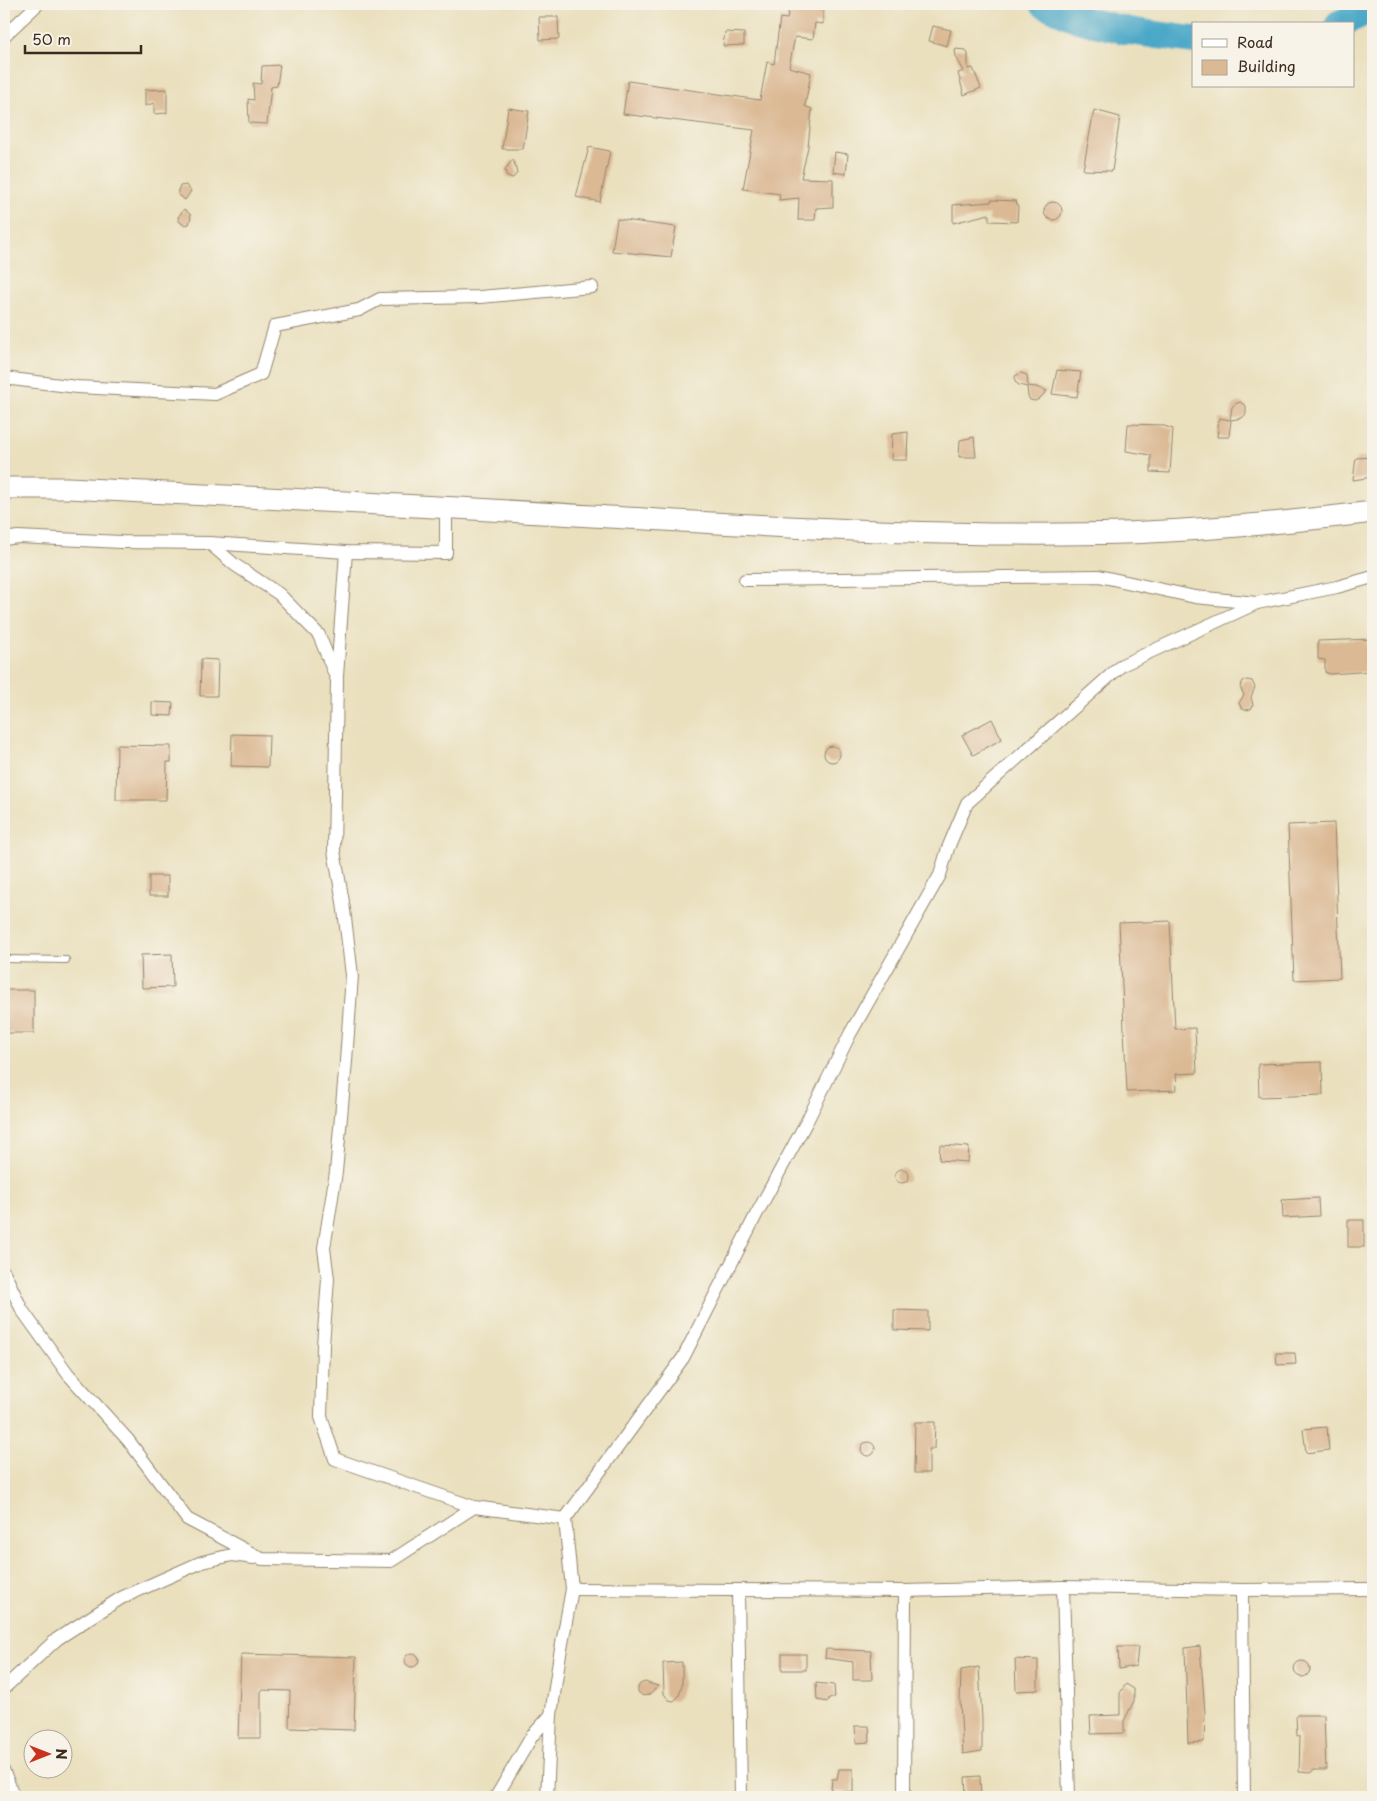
<svg xmlns="http://www.w3.org/2000/svg" width="1377" height="1801" viewBox="0 0 1377 1801" font-family="'Playpen Sans',sans-serif">
<style>
.lines{fill:none;stroke-linecap:round;stroke-linejoin:round}
.river{stroke:#48a7c7;stroke-width:28}
.building{fill:#dbb994}
.service-casing{stroke:#92856e;stroke-width:8}
.minor-casing{stroke:#92856e;stroke-width:14}
.primary-casing{stroke:#92856e;stroke-width:23}
.service{stroke:#fff;stroke-width:6}
.minor{stroke:#fff;stroke-width:12}
.primary{stroke:#fff;stroke-width:21}
</style>
<rect width="100%" height="100%" fill="#f7f3e8"/>
<filter id="ink" filterUnits="userSpaceOnUse"><feTurbulence type="fractalNoise" baseFrequency=".02" numOctaves="2"/><feDisplacementMap in="SourceGraphic" scale="10" xChannelSelector="R" yChannelSelector="G"/><feConvolveMatrix kernelMatrix="1 2 1 2 8 2 1 2 1" color-interpolation-filters="sRGB"/></filter>
<filter id="wash" filterUnits="userSpaceOnUse"><feTurbulence type="fractalNoise" baseFrequency=".0096" numOctaves="4" result="noise"/><feDisplacementMap in="SourceGraphic" scale="20" xChannelSelector="R" yChannelSelector="G"/><feGaussianBlur stdDeviation="1.12" result="paint"/><feColorMatrix in="noise" values="0 0 0 0 0 0 0 0 0 0 0 0 0 0 0 0 0 1.4 0 .05"/><feComposite in="paint" operator="in"/></filter>
<g filter="url(#wash)">
<rect width="100%" height="100%" fill="#eae0be"/>
<g class="lines">
<g class="river">
<polyline points="1044,4 1078,19 1129,31 1193,40"/>
<polyline points="1339,24 1357,16 1373,6"/>
</g>
</g>
<g id="blocks">
<g class="building">
<polygon points="790,4 823,9 823,24 815,23 813,39 795,37 789,67 811,73 805,106 812,109 808,147 801,178 833,179 833,207 816,208 815,220 798,220 799,198 779,200 780,194 743,189 754,130 623,114 628,81 760,100 767,62 774,64 780,18 787,19"/>
<polygon points="539,17 558,17 559,39 540,40"/>
<polygon points="933,26 951,30 947,46 929,41"/>
<polygon points="725,32 744,33 744,45 723,46"/>
<polygon points="955,49 966,50 968,54 968,69 973,68 981,88 964,95 958,73 964,71 956,57"/>
<polygon points="280,65 277,86 271,87 267,124 249,123 248,99 254,100 253,83 261,84 262,66"/>
<polygon points="167,89 167,113 154,114 154,103 145,106 145,90"/>
<polygon points="508,108 529,111 523,149 502,149"/>
<polygon points="1094,110 1120,117 1112,171 1083,170"/>
<polygon points="589,147 610,151 600,202 576,197"/>
<polygon points="835,152 848,154 846,174 833,172"/>
<polygon points="513,159 517,173 513,178 507,177 505,170"/>
<polygon points="186,185 191,191 185,200 178,194 178,190 180,186"/>
<polygon points="991,200 1016,201 1018,207 1017,222 989,221 989,214 953,223 953,205 991,202"/>
<circle cx="1053" cy="211" r="9"/>
<polygon points="184,209 190,214 191,218 189,224 184,225 179,221 178,217"/>
<polygon points="617,219 676,227 671,257 612,251"/>
<polygon points="1057,370 1081,372 1077,397 1052,394"/>
<polygon points="1021,373 1027,375 1028,386 1036,387 1047,391 1039,399 1035,401 1030,400 1028,396 1027,387 1019,385 1015,382 1015,376"/>
<polygon points="1240,402 1246,406 1246,414 1242,418 1231,420 1229,437 1217,437 1219,418 1230,420 1232,407 1235,404"/>
<polygon points="1128,424 1161,425 1173,429 1170,473 1151,472 1151,455 1126,451"/>
<polygon points="908,432 907,460 891,460 892,434"/>
<polygon points="974,437 976,457 959,457 960,440"/>
<polygon points="1373,457 1373,477 1353,480 1356,458"/>
<polygon points="1373,639 1373,671 1330,674 1325,672 1325,660 1318,659 1318,641"/>
<polygon points="201,659 218,660 217,696 200,696"/>
<polygon points="1247,680 1252,681 1255,687 1251,697 1253,705 1251,709 1246,710 1242,709 1239,703 1244,695 1240,687 1243,681"/>
<polygon points="152,702 173,703 172,716 152,715"/>
<polygon points="992,719 1002,739 973,755 962,735"/>
<polygon points="232,734 269,735 268,767 231,766"/>
<polygon points="117,745 171,746 171,762 167,762 166,800 116,800"/>
<circle cx="832" cy="754" r="8"/>
<polygon points="1334,823 1340,978 1294,980 1288,825"/>
<rect x="149" y="876" width="19" height="20"/>
<polygon points="1170,921 1175,1029 1195,1028 1197,1073 1176,1074 1177,1090 1127,1092 1119,923"/>
<polygon points="172,954 173,987 142,988 141,955"/>
<rect x="4" y="990" width="30" height="43"/>
<polygon points="1322,1062 1323,1095 1259,1097 1258,1064"/>
<polygon points="940,1145 969,1147 968,1162 939,1160"/>
<circle cx="902" cy="1176" r="7"/>
<polygon points="1318,1198 1319,1216 1283,1218 1282,1200"/>
<rect x="1348" y="1220" width="16" height="27"/>
<polygon points="894,1310 928,1311 928,1331 894,1330"/>
<polygon points="1276,1353 1295,1353 1296,1364 1277,1365"/>
<polygon points="915,1422 935,1422 934,1449 929,1449 929,1473 914,1473"/>
<polygon points="1327,1427 1329,1450 1306,1453 1303,1429"/>
<circle cx="868" cy="1449" r="7"/>
<polygon points="1200,1646 1205,1713 1204,1742 1188,1743 1185,1648"/>
<polygon points="1118,1647 1138,1647 1136,1666 1119,1669"/>
<polygon points="826,1649 871,1651 872,1680 853,1680 853,1662 825,1658"/>
<circle cx="412" cy="1660" r="7"/>
<polygon points="241,1654 356,1657 354,1730 289,1728 290,1691 261,1690 261,1738 238,1738"/>
<rect x="782" y="1654" width="24" height="16"/>
<polygon points="1015,1659 1038,1660 1038,1690 1016,1691"/>
<circle cx="1302" cy="1669" r="8"/>
<polygon points="682,1662 682,1685 679,1696 674,1701 669,1700 664,1694 663,1663"/>
<polygon points="979,1667 982,1719 982,1751 963,1754 960,1701 961,1670"/>
<polygon points="645,1682 658,1686 648,1695 643,1696 638,1692 638,1687 640,1684"/>
<polygon points="816,1683 834,1685 835,1697 829,1698 828,1702 817,1700"/>
<polygon points="1126,1684 1134,1689 1134,1701 1124,1721 1124,1733 1091,1734 1090,1716 1120,1715 1120,1693"/>
<polygon points="1296,1715 1324,1715 1326,1770 1314,1770 1310,1773 1299,1772 1300,1736 1297,1736"/>
<polygon points="855,1726 869,1726 870,1742 856,1743"/>
<polygon points="839,1769 853,1769 853,1792 831,1791 832,1779 837,1779"/>
<polygon points="980,1776 981,1797 966,1797 965,1777"/>
</g>
</g>
</g>
<g filter="url(#ink)">
<use href="#blocks" fill-opacity="0" stroke="#92856e" stroke-width="1"/>
<g class="lines">
<defs>
<polyline id="service" points="4,959 66,960"/>
<g id="minor">
<polyline points="4,36 38,4"/>
<polyline points="4,378 77,387 215,394 261,374 275,326 359,310 380,299 480,297 592,287"/>
<polyline points="4,539 18,537 121,542 209,543 346,552 446,553 446,507"/>
<polyline points="209,543 235,565 279,594 319,635 337,680 334,851 343,902 352,975 346,1061 336,1172 324,1248 328,1279 323,1345 321,1417 335,1459 474,1507 565,1519"/>
<polyline points="745,580 1099,576 1195,597 1257,603 1337,587 1373,577"/>
<polyline points="337,676 346,552"/>
<polyline points="4,1272 22,1310 68,1374 128,1440 187,1519 262,1559 391,1561 474,1507"/>
<polyline points="1063,1587 1069,1797"/>
<polyline points="572,1589 905,1591 1063,1587 1242,1590 1373,1589"/>
<polyline points="738,1590 741,1797"/>
<polyline points="1242,1590 1244,1797"/>
<polyline points="4,1688 57,1639 121,1598 202,1562 232,1555 254,1558"/>
<polyline points="4,1772 14,1797"/>
<polyline points="496,1797 532,1736 551,1715"/>
<polyline points="547,1797 551,1715 559,1660 572,1589 565,1519 683,1358 756,1215 807,1121 850,1034 940,875 948,848 967,803 1122,665 1257,603"/>
<polyline points="904,1797 905,1591"/>
</g>
<path id="primary" d="M4,488H67C242,497 417,505 592,516C769,526 947,538 1124,533C1208,530 1290,522 1373,512"/>
</defs>
<use href="#service" class="service-casing"/>
<use href="#minor" class="minor-casing"/>
<use href="#primary" class="primary-casing"/>
<use href="#service" class="service"/>
<use href="#minor" class="minor"/>
<use href="#primary" class="primary"/>
</g>
</g>
<rect width="1377" height="1801" fill="none" stroke="#f7f3e8" stroke-width="20"/>
<rect x="1192" y="22" width="162" height="65" fill="#f7f3e8" stroke="#aca397"/>
<rect x="1202" y="39" width="25" height="8" fill="#ffffff" stroke="#aca397"/>
<text x="1237" y="48" font-size="15" fill="#3b2a1e">Road</text>
<rect x="1202" y="60" width="25" height="15" fill="#dbb994" stroke="#aca397"/>
<text x="1237" y="72" font-size="15" fill="#3b2a1e">Building</text>
<g transform="translate(48 1754) rotate(90)"><circle r="24" fill="#f7f3e8" stroke="#aca397"/>
<path d="M0-4L9 19L0 12L-9 19Z" fill="#c8321e"/>
<text y="-8" font-size="14" font-weight="bold" text-anchor="middle" fill="#3b2a1e">N</text>
</g>
<path d="M25 45v8h116v-8" fill="none" stroke="#3b2a1e" stroke-width="2.5"/>
<text x="32" y="45" font-size="15" fill="#3b2a1e" stroke="#f7f3e8" stroke-width="4" paint-order="stroke">50 m</text>
</svg>
